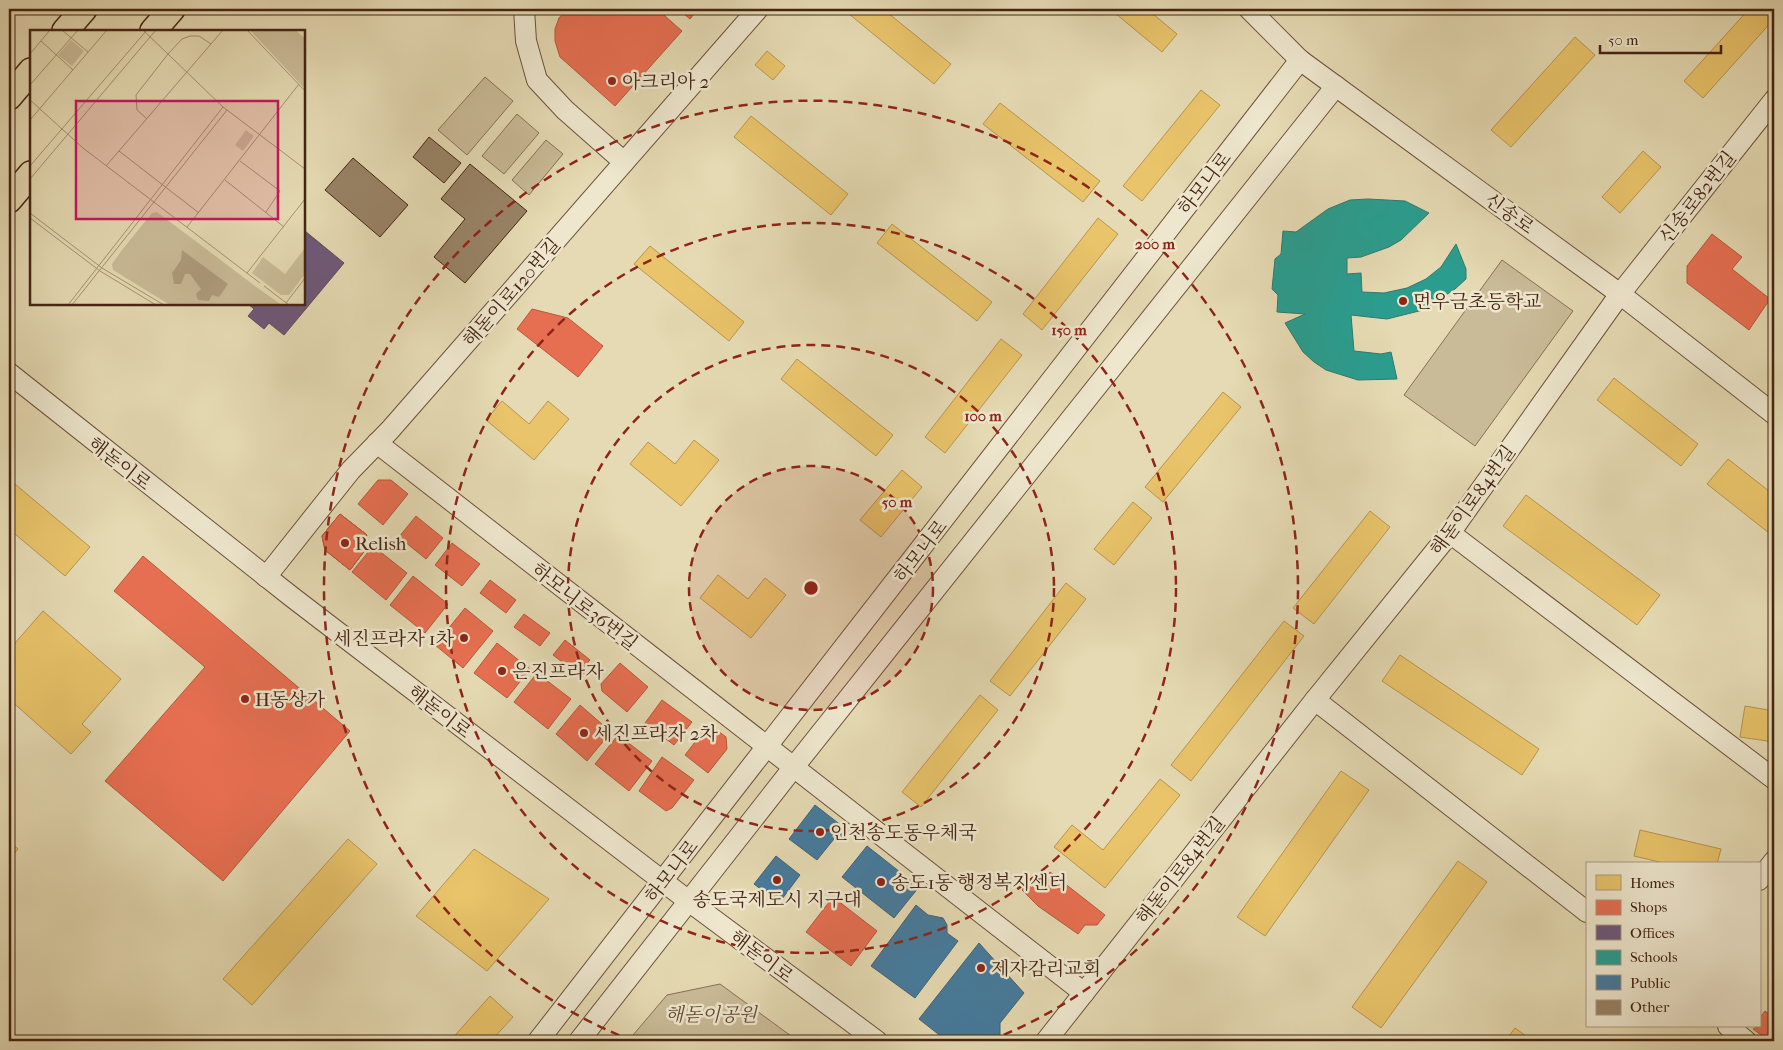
<svg xmlns="http://www.w3.org/2000/svg" width="1783" height="1050" viewBox="0 0 1783 1050" font-family="'IM FELL French Canon','Noto Serif KR',serif">
<style>
.green{fill:#cabb98;stroke:#887056}
.homes{fill:#e9c46a;stroke:#b89450}
.shops{fill:#e76f51;stroke:#b6583e}
.offices{fill:#6d597a;stroke:#61495b}
.schools{fill:#2a9d8f;stroke:#32796a}
.public{fill:#457b9d;stroke:#456174}
.building{fill:#988366;stroke:#452413}
.lines{fill:none;stroke-linecap:round;stroke-linejoin:round}
.minor-casing{stroke:#6d523b;stroke-width:22}
.major-casing{stroke:#452413;stroke-width:28}
.minor{stroke:#eee7ce;stroke-width:20}
.major{stroke:#e5dab3;stroke-width:25}
.ring{fill:none;stroke:#8f2418;stroke-width:2.5;stroke-dasharray:9 6}
.poi-dot{fill:#8f2418;stroke:#eee7ce;stroke-width:2}
.labels{text-anchor:middle;stroke-width:5;stroke-linejoin:round;paint-order:stroke}
.poi-label{font-size:19px;fill:#452413;stroke:#eee7ce;text-anchor:start}
.street-label{font-size:19px;fill:#452413;stroke:#eee7ce}
.park-label{font-size:19px;font-style:italic;fill:#664a34;stroke:#eee7ce}
.inset-road{fill:none;stroke:#a59173;stroke-width:1}
.view{fill:#c2185b;fill-opacity:0.15;stroke:#c2185b;stroke-width:2.5}
.inset-edge{fill:none;stroke:#452413;stroke-width:2.5}
.centre{fill:#8f2418;stroke:#eee7ce;stroke-width:2.5}
.ring-label{font-size:15px;text-anchor:middle;font-weight:bold;fill:#8f2418;stroke:#eee7ce;stroke-width:5;stroke-linejoin:round;paint-order:stroke}
</style>
<rect width="100%" height="100%" fill="#e5dab3"/>
<filter id="stains"><feTurbulence type="fractalNoise" baseFrequency=".004" numOctaves="4"/><feColorMatrix values="0 0 0 0 .2 0 0 0 0 .09 0 0 0 0 .02 0 0 0 .5 -.17"/></filter>
<radialGradient id="worn" r=".72"><stop offset=".6" stop-color="#630" stop-opacity="0"/><stop offset="1" stop-color="#630" stop-opacity=".3"/></radialGradient>
<g class="green">
<polygon points="485,77 513,101 467,155 438,130"/>
<polygon points="517,114 539,133 504,174 482,156"/>
<polygon points="546,140 563,154 529,195 512,180"/>
<polygon points="1502,260 1573,311 1475,446 1404,395"/>
<polygon points="720,984 798,1041 628,1041 667,995"/>
</g>
<g class="homes">
<polygon points="843,9 883,9 951,64 934,84"/>
<polygon points="1110,9 1147,9 1177,34 1162,52"/>
<polygon points="1749,9 1774,9 1774,19 1703,98 1684,81"/>
<polygon points="1575,37 1595,55 1511,147 1491,130"/>
<polygon points="767,51 785,66 773,80 755,65"/>
<polygon points="1201,90 1220,105 1142,201 1123,186"/>
<polygon points="1000,103 1100,181 1083,202 983,124"/>
<polygon points="751,116 848,194 831,215 734,137"/>
<polygon points="1643,151 1661,167 1620,213 1602,197"/>
<polygon points="1098,218 1118,234 1042,330 1023,314"/>
<polygon points="892,224 992,302 977,321 877,243"/>
<polygon points="650,246 744,322 729,341 634,264"/>
<polygon points="1001,339 1022,355 945,453 925,437"/>
<polygon points="797,359 893,435 876,456 781,379"/>
<polygon points="1614,378 1698,444 1681,466 1597,400"/>
<polygon points="1223,392 1241,407 1163,502 1145,487"/>
<polygon points="502,401 529,424 548,401 569,419 534,460 486,420"/>
<polygon points="694,440 719,460 681,506 630,464 648,442 675,464"/>
<polygon points="1728,459 1774,495 1774,537 1707,484"/>
<polygon points="902,470 922,487 881,537 860,520"/>
<polygon points="9,479 90,547 65,576 9,529"/>
<polygon points="1526,495 1660,595 1637,625 1503,526"/>
<polygon points="1133,502 1152,518 1114,565 1094,549"/>
<polygon points="1370,511 1390,527 1314,624 1293,608"/>
<polygon points="718,575 748,599 765,578 786,595 751,638 700,598"/>
<polygon points="1066,583 1086,599 1010,696 990,681"/>
<polygon points="43,611 121,679 82,724 91,732 71,754 9,699 9,650"/>
<polygon points="1284,621 1304,636 1191,781 1171,765"/>
<polygon points="1400,655 1539,749 1522,775 1382,681"/>
<polygon points="980,695 998,710 921,807 902,792"/>
<polygon points="1745,706 1774,711 1774,742 1740,737"/>
<polygon points="1341,771 1369,790 1265,936 1237,917"/>
<polygon points="1160,779 1180,795 1105,888 1054,847 1072,825 1103,850"/>
<polygon points="1640,830 1721,849 1717,864 1668,864 1634,856"/>
<polygon points="348,839 377,864 252,1005 223,979"/>
<polygon points="9,841 18,849 9,860"/>
<polygon points="474,849 549,899 487,971 416,916"/>
<polygon points="1458,861 1487,882 1381,1028 1352,1007"/>
<polygon points="1774,925 1774,938 1768,933"/>
<polygon points="490,996 513,1017 491,1041 450,1041"/>
<polygon points="1515,1028 1533,1041 1505,1041"/>
</g>
<g class="shops">
<polygon points="567,9 657,9 682,31 615,106 560,57 555,41 555,29 559,18"/>
<polygon points="678,9 698,9 690,19"/>
<polygon points="1712,234 1742,257 1732,269 1770,299 1749,330 1687,283 1687,266"/>
<polygon points="532,309 568,318 603,346 578,377 517,329"/>
<polygon points="378,480 391,480 408,494 383,525 358,504"/>
<polygon points="340,514 367,535 363,540 369,545 350,570 325,550 322,536"/>
<polygon points="340,514 367,535 363,540 369,545 350,570 325,550 322,536"/>
<polygon points="340,514 367,535 363,540 369,545 350,570 325,550 322,536"/>
<polygon points="416,516 443,538 426,559 399,537"/>
<polygon points="452,543 480,564 462,586 435,565"/>
<polygon points="373,546 407,573 386,600 352,572"/>
<polygon points="143,556 350,731 223,881 105,781 205,667 114,591"/>
<polygon points="413,576 448,604 425,633 390,605"/>
<polygon points="490,580 516,600 506,613 480,593"/>
<polygon points="465,608 493,631 463,668 435,645"/>
<polygon points="524,614 550,633 540,646 514,627"/>
<polygon points="565,640 590,660 578,674 553,655"/>
<polygon points="497,643 530,669 507,698 474,673"/>
<polygon points="620,663 648,687 627,712 602,691 601,684"/>
<polygon points="537,673 571,699 548,729 514,702"/>
<polygon points="662,700 692,722 674,745 645,723"/>
<polygon points="580,705 611,732 587,761 556,734"/>
<polygon points="709,724 726,737 727,749 708,773 685,755"/>
<polygon points="618,735 652,761 629,791 595,764"/>
<polygon points="662,757 694,780 672,808 666,811 639,791"/>
<polygon points="1050,872 1105,915 1097,925 1085,925 1078,934 1038,906 1022,890 1031,878 1040,886"/>
<polygon points="833,897 877,931 851,966 806,932"/>
<polygon points="1765,1011 1774,1018 1774,1041 1769,1041 1753,1029 1759,1026 1759,1019"/>
</g>
<polygon class="offices" points="305,231 344,263 284,335 269,323 264,329 248,316 254,309 248,304 304,304"/>
<polygon class="schools" points="1368,199 1405,201 1429,213 1401,240 1389,247 1361,257 1347,258 1347,274 1361,273 1362,292 1384,293 1407,288 1426,279 1441,267 1456,244 1466,269 1466,279 1455,289 1423,310 1387,319 1351,315 1354,351 1381,354 1391,352 1397,379 1358,380 1326,370 1314,362 1303,352 1285,323 1305,314 1277,312 1278,295 1272,289 1275,259 1281,254 1283,231 1296,232 1328,209 1350,200"/>
<g class="public">
<polygon points="815,805 847,830 842,837 838,834 817,860 789,839"/>
<polygon points="867,846 919,887 894,918 842,877"/>
<polygon points="776,856 800,875 779,903 754,884"/>
<polygon points="916,905 928,915 943,918 947,925 947,933 958,941 915,998 871,966"/>
<polygon points="979,943 1024,993 1000,1023 1000,1041 947,1041 919,1019"/>
</g>
<g class="building">
<polygon points="429,137 461,163 444,183 413,157"/>
<polygon points="353,158 408,205 380,237 325,190"/>
<polygon points="470,164 527,211 465,283 434,257 465,219 441,199"/>
</g>
<g class="lines">
<defs>
<g id="minor">
<polyline points="524,9 526,41 537,80 565,110 624,162"/>
<polyline points="1249,9 1300,60 1620,294 1774,414"/>
<polyline points="9,373 292,597 690,902 877,1041"/>
<polyline points="377,443 1084,993"/>
<polyline points="1450,533 1774,779"/>
<polyline points="266,577 351,470 390,430 758,9"/>
<polyline points="1315,700 1587,912"/>
<polyline points="1759,880 1774,861"/>
<polyline points="1728,1026 1746,1041"/>
<polyline points="538,1041 1300,60"/>
<polyline points="579,1041 793,768 1336,86"/>
<polyline points="1046,1041 1315,700 1450,533 1620,294 1774,100"/>
</g>
<g id="major">
<polyline points="65,31 84,9"/>
<polyline points="153,31 172,9"/>
<polyline points="9,97 31,71"/>
<polyline points="9,200 31,174"/>
</g>
</defs>
<use href="#minor" class="minor-casing"/>
<use href="#major" class="major-casing"/>
<use href="#minor" class="minor"/>
<use href="#major" class="major"/>
</g>
<circle cx="811" cy="588" r="122" fill="#8f2418" fill-opacity=".12"/>
<g class="ring">
<circle cx="811" cy="588" r="122"/>
<circle cx="811" cy="588" r="243"/>
<circle cx="811" cy="588" r="365"/>
<path d="M633 1041A487 487 0 1 1 989 1041"/>
</g>
<g class="poi-dot">
<circle cx="612" cy="81" r="5"/>
<circle cx="1403" cy="301" r="5"/>
<circle cx="345" cy="543" r="5"/>
<circle cx="464" cy="638" r="5"/>
<circle cx="502" cy="671" r="5"/>
<circle cx="245" cy="699" r="5"/>
<circle cx="584" cy="733" r="5"/>
<circle cx="820" cy="832" r="5"/>
<circle cx="777" cy="880" r="5"/>
<circle cx="881" cy="882" r="5"/>
<circle cx="981" cy="968" r="5"/>
</g>
<g class="labels">
<g class="poi-label">
<text x="622" y="88">아크리아 2</text>
<text x="1413" y="308">먼우금초등학교</text>
<text x="355" y="550">Relish</text>
<text x="454" y="645" text-anchor="end">세진프라자 1차</text>
<text x="512" y="678">은진프라자</text>
<text x="255" y="706">H동상가</text>
<text x="594" y="740">세진프라자 2차</text>
<text x="830" y="839">인천송도동우체국</text>
<text x="891" y="889">송도1동 행정복지센터</text>
<text x="777" y="906" text-anchor="middle">송도국제도시 지구대</text>
<text x="991" y="975">제자감리교회</text>
</g>
<g class="street-label">
<text transform="translate(1204 183) rotate(-52)" y="7">하모니로</text>
<text transform="translate(1697 197) rotate(-52)" y="7">신송로82번길</text>
<text transform="translate(1510 213) rotate(36)" y="7">신송로</text>
<text transform="translate(511 292) rotate(-49)" y="7">해돋이로120번길</text>
<text transform="translate(120 463) rotate(38)" y="7">해돋이로</text>
<text transform="translate(1472 500) rotate(-54)" y="7">해돋이로84번길</text>
<text transform="translate(920 551) rotate(-52)" y="7">하모니로</text>
<text transform="translate(585 606) rotate(38)" y="7">하모니로36번길</text>
<text transform="translate(440 711) rotate(38)" y="7">해돋이로</text>
<text transform="translate(1180 870) rotate(-52)" y="7">해돋이로84번길</text>
<text transform="translate(671 871) rotate(-52)" y="7">하모니로</text>
<text transform="translate(762 956) rotate(37)" y="7">해돋이로</text>
</g>
<g class="park-label">
<text x="711" y="1021">해돋이공원</text>
</g>
</g>
<g transform="translate(30 30)">
<rect width="275" height="275" fill="#e5dab3"/>
<path d="M220,0H265L275,8V59ZM41,10L54,21L42,36L28,25ZM216,100L224,106L213,121L205,115ZM127,182L229,259L252,275H140L83,240L82,234L92,220L122,183ZM275,218V244L259,265H251L222,243L233,227L255,244Z" fill="#cabb98"/>
<path d="M152,220L198,254L189,267L182,265L179,271L168,270L166,264L171,259L160,244H155L151,254H144L142,243L151,230Z" fill="#af9c7d"/>
<path class="inset-road" d="M32,0L58,22M113,0L193,77L275,139M217,0L275,61M11,11L43,40M0,24L20,0M0,55L48,0M0,70L53,118L230,253M117,89L107,80L106,65L138,24L152,9L160,6H169L181,14M0,90L77,0M89,121L169,183M210,131L250,161L236,182M0,136L117,0M76,136L193,0M0,149L126,0M195,150L254,197M0,183L72,238L134,275M0,188L70,241L126,275M157,197L269,54M217,243L275,169M234,256L259,275M256,273L275,248M38,275L193,77M42,275L197,80"/>
<path class="view" d="M46,71H248V189H46Z"/>
<rect width="275" height="275" class="inset-edge"/>
</g>
<circle cx="811" cy="588" r="8" class="centre"/>
<g class="ring-label">
<text x="1155" y="249">200 m</text>
<text x="1069" y="335">150 m</text>
<text x="983" y="421">100 m</text>
<text x="897" y="507">50 m</text>
</g>
<rect width="1783" height="1050" fill="none" stroke="#e5dab3" stroke-width="30"/>
<rect x="10" y="10" width="1763" height="1030" fill="none" stroke="#452413" stroke-width="2.5"/>
<rect x="15" y="15" width="1753" height="1020" fill="none" stroke="#452413"/>
<rect x="1586" y="862" width="175" height="165" fill="#eee7ce" stroke="#aa9983"/>
<rect x="1596" y="875" width="25" height="15" fill="#e9c46a" stroke="#aa9983"/>
<text x="1630" y="888" font-size="15" fill="#452413">Homes</text>
<rect x="1596" y="900" width="25" height="15" fill="#e76f51" stroke="#aa9983"/>
<text x="1630" y="912" font-size="15" fill="#452413">Shops</text>
<rect x="1596" y="925" width="25" height="15" fill="#6d597a" stroke="#aa9983"/>
<text x="1630" y="938" font-size="15" fill="#452413">Offices</text>
<rect x="1596" y="950" width="25" height="15" fill="#2a9d8f" stroke="#aa9983"/>
<text x="1630" y="962" font-size="15" fill="#452413">Schools</text>
<rect x="1596" y="975" width="25" height="15" fill="#457b9d" stroke="#aa9983"/>
<text x="1630" y="988" font-size="15" fill="#452413">Public</text>
<rect x="1596" y="1000" width="25" height="15" fill="#988366" stroke="#aa9983"/>
<text x="1630" y="1012" font-size="15" fill="#452413">Other</text>
<path d="M1600 45v8h121v-8" fill="none" stroke="#452413" stroke-width="2.5"/>
<text x="1608" y="45" font-size="15" fill="#452413" stroke="#eee7ce" stroke-width="4" paint-order="stroke">50 m</text>
<rect width="100%" height="100%" filter="url(#stains)"/>
<rect width="100%" height="100%" fill="url(#worn)"/>
</svg>
